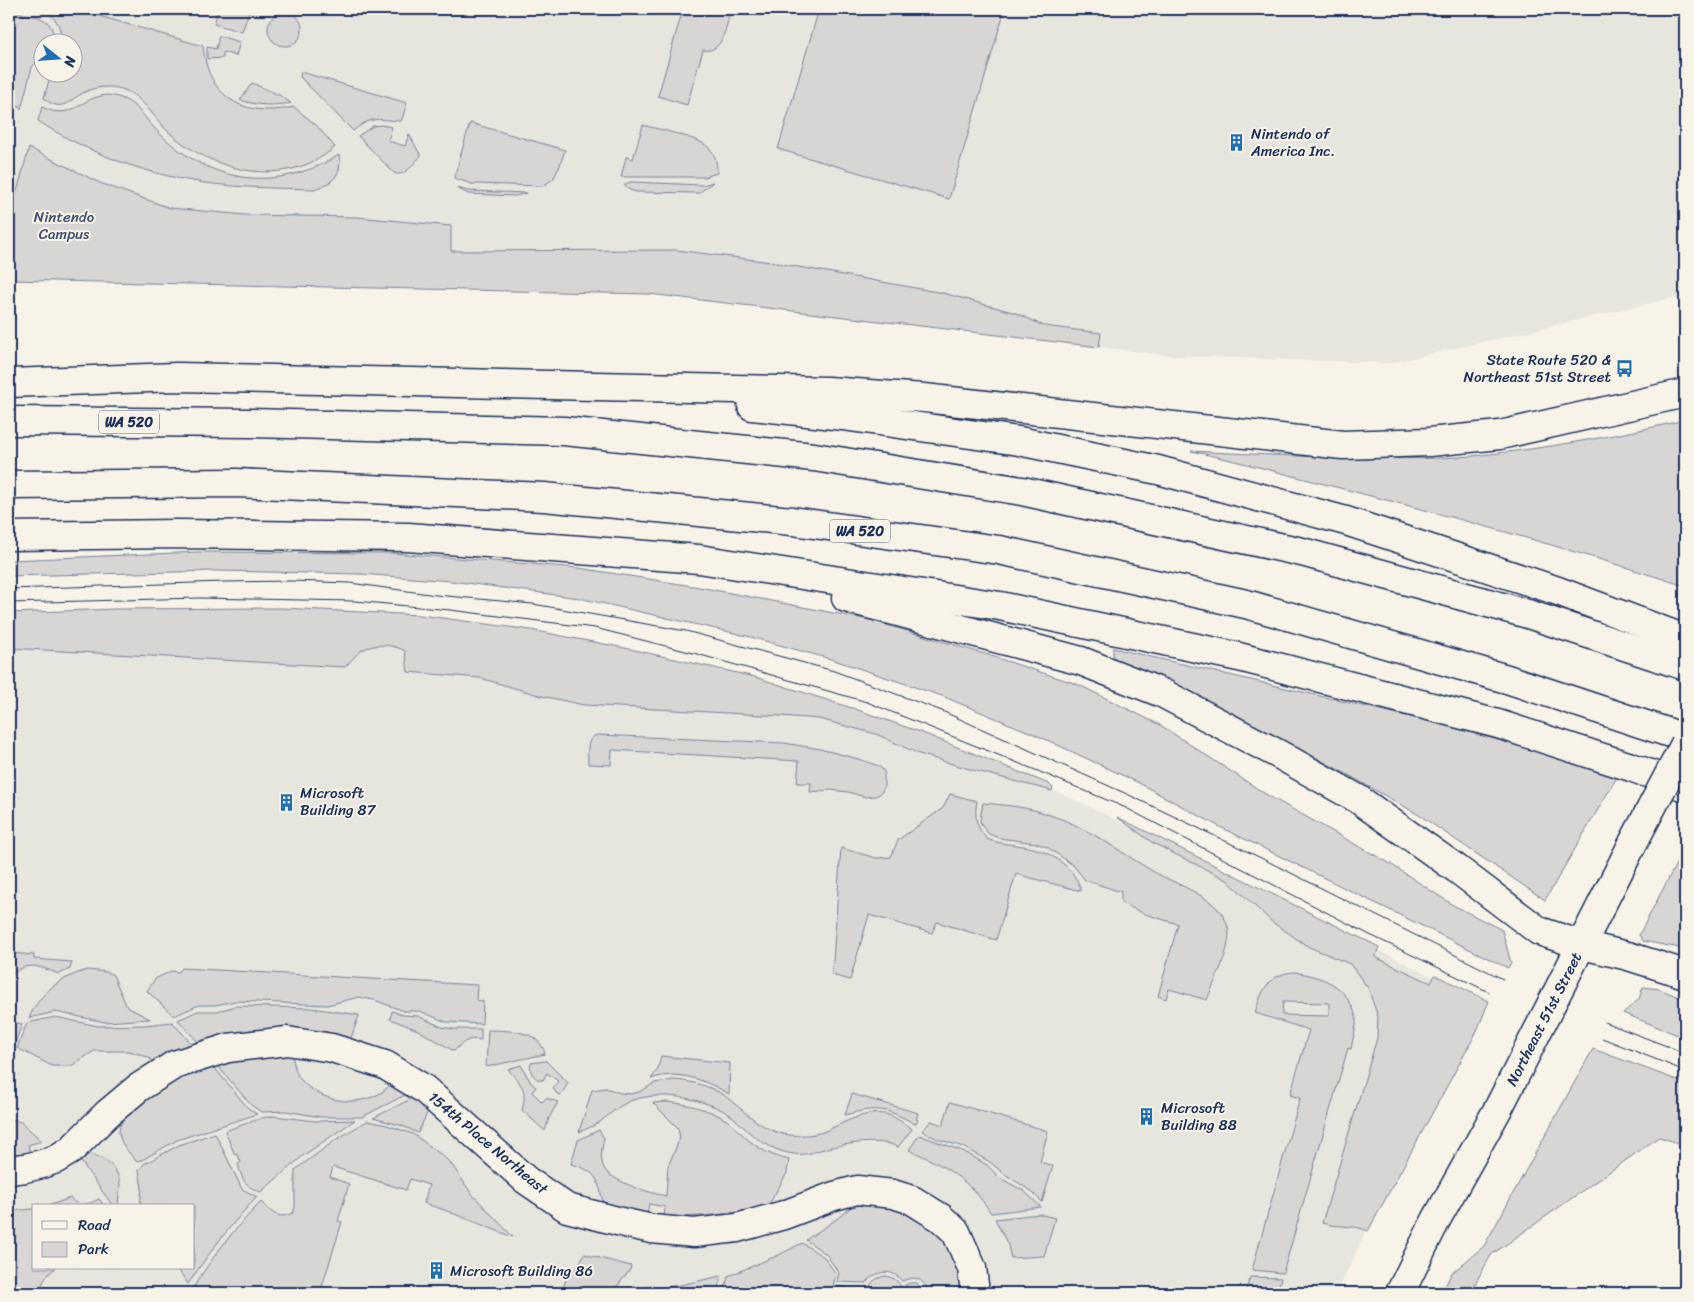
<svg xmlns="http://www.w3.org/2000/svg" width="1694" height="1302" viewBox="0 0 1694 1302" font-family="Sriracha,sans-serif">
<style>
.built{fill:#e6e5de;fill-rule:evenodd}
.green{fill:#d7d6d4;stroke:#798299;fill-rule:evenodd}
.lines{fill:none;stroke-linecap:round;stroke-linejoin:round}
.minor-casing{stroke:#1b2f5e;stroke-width:31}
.major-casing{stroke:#1b2f5e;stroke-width:31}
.highway-casing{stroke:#1b2f5e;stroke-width:31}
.minor{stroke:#f7f3e8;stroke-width:28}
.major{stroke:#f7f3e8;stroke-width:28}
.highway{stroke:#f7f3e8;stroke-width:28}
.tram{stroke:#1b2f5e;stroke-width:1}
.major-bridge-casing{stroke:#1b2f5e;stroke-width:31;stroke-linecap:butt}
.major-bridge{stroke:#f7f3e8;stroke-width:28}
.labels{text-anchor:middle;stroke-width:4;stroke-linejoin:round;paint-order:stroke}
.shield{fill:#f7f3e8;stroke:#5d6a87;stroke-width:1}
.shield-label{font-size:14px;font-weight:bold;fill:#1b2f5e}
.poi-label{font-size:15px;fill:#1b2f5e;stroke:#f7f3e8;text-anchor:start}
.park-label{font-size:15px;fill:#415076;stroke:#f7f3e8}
.street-label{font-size:15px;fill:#1b2f5e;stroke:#f7f3e8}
</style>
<rect width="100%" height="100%" fill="#f7f3e8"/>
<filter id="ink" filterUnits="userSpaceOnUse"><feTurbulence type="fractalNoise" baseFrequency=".02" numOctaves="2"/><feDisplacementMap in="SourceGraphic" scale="10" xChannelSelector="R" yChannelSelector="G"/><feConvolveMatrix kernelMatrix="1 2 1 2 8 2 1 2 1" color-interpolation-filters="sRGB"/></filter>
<g filter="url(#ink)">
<g class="built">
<path d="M9,9H1685V295L1391,363L1175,356L649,294L9,280ZM42,42H72V72H42Z"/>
<path d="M9,617L414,622L963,751L1084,804L1487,1004L1371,1220L1337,1293H9ZM34,1206H194V1268H34Z"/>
</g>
<g class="green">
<path d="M9,9C18,9 16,11 23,14C27,15 31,15 35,16C48,19 56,30 53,42H42V56L32,67L21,109L9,98Z"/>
<path d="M39,9H75L203,46C208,99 245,118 294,107L317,126L335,147C287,189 215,173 171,134C153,119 143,93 117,88C108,86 96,87 87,91C70,98 63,115 44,98L51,73L72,72V42H60C63,26 54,14 39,9Z"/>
<polygon points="218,9 250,9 242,32 214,24"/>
<path d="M683,9H731C726,24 724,54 703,50L687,105L658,96Z"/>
<polygon points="819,9 1005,9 949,199 778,149"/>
<circle cx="285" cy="29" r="17"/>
<polygon points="219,36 240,42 236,56 223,52 223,58 207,59 207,47 216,49"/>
<path d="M301,72L407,103L402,119L401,121C379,120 372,115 353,131L300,77Z"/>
<path d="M252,83L279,95L291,103C273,106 258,106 240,100Z"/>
<path d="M107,95C137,98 141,116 160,134C213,185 277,192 339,155C343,175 332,184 314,189C272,188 229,188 187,180C134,170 83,150 38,121L42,107C73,122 78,98 107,95Z"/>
<polygon points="470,123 565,150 559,168 553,179 543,186 472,184 454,178"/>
<path d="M381,125L392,127L388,141L405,146L409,134L421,156C414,163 404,178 394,173L358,136L373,126Z"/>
<path d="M643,125C657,129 701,138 709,148C716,155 717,163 717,173L704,177H621L626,157L633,159Z"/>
<polygon points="29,148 100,183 170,208 245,215 357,217 451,226 451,251 676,250 771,262 943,293 1016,313 1044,326 1101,333 1099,347 649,294 9,280 9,220"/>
<polygon points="630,182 703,185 713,182 699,193 636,192 630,190 624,185"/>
<polygon points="457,188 468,191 527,193 515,196 468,194"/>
<path d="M1685,420V586C1565,547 1443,514 1320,483C1277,472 1234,460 1191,451C1249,454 1307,457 1366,458C1401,459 1437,459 1472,456C1543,449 1616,436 1685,420Z"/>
<polygon points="198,552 393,553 579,568 699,587 870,620 985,654 1077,684 1160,725 1267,795 1389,863 1453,905 1502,930 1511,963 1508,968 1220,827 1137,782 1034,734 942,696 834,660 747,636 579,598 451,581 360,574 217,571 9,576 9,560"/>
<path d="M281,608L420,615L531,630L630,649L755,677L855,709L920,732L1049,784L1053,788L1052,791L969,769L919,754L876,734L819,719L781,716L584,705L542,696L480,678L408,672L405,651C393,644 375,643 362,650C356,654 350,662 345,667L9,648V613L116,609Z"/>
<polygon points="1113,648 1432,722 1531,749 1617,777 1545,900 1419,815 1354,778 1226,710 1113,658"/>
<path d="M598,735L784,743L820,749L855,758L879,766L884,771V787L881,793L875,796L865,797L848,792L831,790L810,792L811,783H797L799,761L612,750L611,765L588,764C588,754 585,737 598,735Z"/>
<path d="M950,794L977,801C974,815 976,828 987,839C1001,845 1018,844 1033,848C1054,854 1076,869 1081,891L1016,874L996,940L937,922L932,933L869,915L850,980L832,975L841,848L876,858L891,857L898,840L943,808Z"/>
<path d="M983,803C1005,805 1029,807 1050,815C1088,827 1120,852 1154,872C1172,882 1203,893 1217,908C1222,913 1226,920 1228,927C1233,946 1214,982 1207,1000L1169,989L1166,999L1158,996L1178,924L1145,914L1121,903V892L1085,880L1073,865L1047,847L1036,843L999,838L989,834L982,826L980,820Z"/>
<path d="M1117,817L1379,947L1375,957L1431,983L1435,975L1489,1001L1476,1033L1368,1231C1353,1224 1337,1228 1322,1223L1377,1038L1378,1017L1368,988L1350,964L1309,947L1272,922L1227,880L1153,843Z"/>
<polygon points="1685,847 1685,949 1643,941 1639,935"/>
<path d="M9,953L34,955V959L72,962L70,969L59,974C38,966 27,960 9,977Z"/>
<polygon points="182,968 477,985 476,1000 483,1001 482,1024 446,1022 420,1011 404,1011 374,1000 359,997 327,1005 236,1001 215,1005 199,1005 174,1016 147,991 155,979 171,971 179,972"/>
<path d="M88,970L107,972L113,975L127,1007L150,1019L105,1022L55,1012L29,1018C40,992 61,977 88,970Z"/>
<path d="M1294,972C1316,976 1339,981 1350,1003C1354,1010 1357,1017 1356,1025C1355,1033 1352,1041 1351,1049L1348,1048L1283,1273L1252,1270L1300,1098L1290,1095L1309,1030L1255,1013C1261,992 1268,974 1294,972ZM1283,1002L1329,1003V1016L1282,1015Z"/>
<polygon points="1643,987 1660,989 1685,1000 1685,1038 1623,1013 1639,999"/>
<polygon points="237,1006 311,1008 359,1015 351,1038 323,1031 271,1029 250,1030 224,1035 198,1042 178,1020 198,1011 217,1011"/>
<path d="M392,1011L403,1015L418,1016L442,1027L453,1029H481V1040C468,1037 462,1043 454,1051L418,1030L390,1019Z"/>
<polygon points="55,1017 98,1026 145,1025 172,1022 192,1044 175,1050 153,1062 148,1057 129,1051 94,1051 71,1066 52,1066 17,1048 27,1023"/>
<polygon points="9,1021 22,1024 14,1046 9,1044"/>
<path d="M488,1030C509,1031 539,1029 545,1054L486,1067Z"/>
<polygon points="1593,1049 1685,1083 1685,1145 1659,1137 1491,1255 1470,1293 1442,1293 1451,1274 1484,1246"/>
<path d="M292,1054C294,1064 295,1075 303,1082C326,1106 371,1109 393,1082L409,1093L362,1117H321L286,1111L261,1112L251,1105L216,1064L228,1060Z"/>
<path d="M661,1056L730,1063L729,1094C705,1080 678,1069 651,1079L658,1069Z"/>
<path d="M546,1061L568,1083L561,1095L557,1094L553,1088L558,1081L547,1073L543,1080H539C532,1076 529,1071 531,1063Z"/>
<path d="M212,1065L248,1108L257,1114L177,1140L142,1160L136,1161C129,1152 119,1143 119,1131C121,1103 189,1074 212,1065Z"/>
<path d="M521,1065L531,1083L536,1087L532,1092L542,1102L546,1098L558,1102L549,1118L545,1131L522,1110C528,1088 521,1085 508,1069Z"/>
<path d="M674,1080C691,1081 711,1086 725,1096C745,1111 763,1132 789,1135C799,1136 814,1135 823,1132C844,1123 865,1109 889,1115C897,1118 905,1124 912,1129L898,1147C880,1138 846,1144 827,1148C816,1151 805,1156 794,1154C777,1152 762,1143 750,1133C744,1128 739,1122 733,1117C708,1098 656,1089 628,1102C617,1107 609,1115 600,1122C594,1126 586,1129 579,1132L592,1090L606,1088L620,1093L631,1094L639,1092L655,1083Z"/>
<path d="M852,1094L918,1113L916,1119L918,1120L915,1124C887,1108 877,1106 845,1115Z"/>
<polygon points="415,1097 429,1109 418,1133 403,1126 373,1118"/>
<path d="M666,1102C688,1104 710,1109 728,1121C734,1126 739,1132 745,1137C758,1149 772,1156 789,1160L787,1173L768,1206C731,1214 702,1218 664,1216L665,1207L649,1204L647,1214L603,1203C598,1178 596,1171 571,1164L578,1140L599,1130L604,1138C602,1148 600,1156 603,1166C609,1182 651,1193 666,1196L668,1166L680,1138L678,1128L653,1103Z"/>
<polygon points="950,1102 1048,1131 1040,1162 1053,1166 1042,1202 1031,1191 1003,1173 990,1162 963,1147 938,1139 922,1131 931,1121 943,1125"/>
<path d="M274,1116L315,1121L355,1120L304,1155L261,1192C244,1186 243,1181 238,1164L241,1162L237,1154L235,1155L225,1131L262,1118Z"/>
<polygon points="9,1119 21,1122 42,1141 28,1145 30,1152 13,1157 9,1157"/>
<path d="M367,1121L387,1125L413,1134L443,1156L452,1165L471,1193L513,1237L447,1211L424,1203L429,1185L410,1179L406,1190L333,1167L330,1177L349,1184L338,1221L342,1222L320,1293H211L193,1288C212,1257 235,1228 261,1202C273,1213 277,1220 293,1213L295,1207V1170L337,1139Z"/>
<path d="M215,1133L242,1189L257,1197C231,1224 209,1253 188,1284L177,1268H194V1206H140L142,1188L139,1170L144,1164L179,1145Z"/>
<path d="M919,1135L965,1152L987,1165L1000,1178L1024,1191L1041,1207L991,1213C970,1180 944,1165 909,1150Z"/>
<path d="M91,1154C106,1158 119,1169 120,1185C120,1192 118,1199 118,1206H113L79,1159L82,1156Z"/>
<path d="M70,1198C79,1208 89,1204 99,1199L105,1206H48Z"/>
<path d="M857,1202C900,1202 935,1219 955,1259C961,1269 961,1282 963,1293H929C923,1279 917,1275 902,1281C892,1268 877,1270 866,1283L837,1282L839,1273L826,1254L806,1240L838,1218Z"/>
<path d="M34,1209V1268H56C47,1273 42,1283 39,1293H22L9,1289V1281L12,1271V1245L9,1240V1211Z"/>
<polygon points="1039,1214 1055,1218 1044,1256 1011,1258 1008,1245 995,1219"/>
<polygon points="802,1243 824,1257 836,1274 833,1286 847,1287 843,1293 724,1293 728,1276 779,1255"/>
<polygon points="584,1254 631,1266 630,1270 614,1290 614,1293 574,1293 562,1290 568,1275 578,1267"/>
<polygon points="721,1276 717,1293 644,1293 645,1287 651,1287 652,1289 680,1285"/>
<path d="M885,1276C895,1277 901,1283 903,1293H868C869,1283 875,1278 885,1276Z"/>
<polygon points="1250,1277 1281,1278 1277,1293 1245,1293"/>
<polygon points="910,1283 917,1283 924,1293 907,1293 905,1285"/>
</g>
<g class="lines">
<defs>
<polyline id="minor" points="9,1170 25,1168 42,1164 56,1159 71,1150 107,1114 138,1088 174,1065 228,1048 287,1041 332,1048 385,1065 424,1089 526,1180 567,1208 625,1223 652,1229 694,1233 737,1228 784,1215 834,1196 857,1190 893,1194 912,1200 941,1218 956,1232 972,1268 975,1293"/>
<polyline id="major" points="1400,1293 1436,1220 1499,1107 1633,843"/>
<g id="highway">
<polyline points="9,383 177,377 828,391 924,398 1343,445 1429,442 1500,435 1685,393"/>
<polyline points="752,406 843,416 1019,441 1158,470 1346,521 1558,591 1685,639"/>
<polyline points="9,421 250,423 564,431 814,457 1022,491 1302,552 1528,614 1685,666"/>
<polyline points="9,485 237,483 544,497 792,521 999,550 1246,604 1507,679 1685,738"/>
<polyline points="9,536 176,534 408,537 699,559 1000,606 1239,657 1498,724 1631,767 1685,787"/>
<polyline points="846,598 1081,661 1162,693 1280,755 1358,799 1457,869 1539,931 1582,945 1628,956 1685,974"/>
</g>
</defs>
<use href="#minor" class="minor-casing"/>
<use href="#major" class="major-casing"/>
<use href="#highway" class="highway-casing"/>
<use href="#minor" class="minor"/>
<use href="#major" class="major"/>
<use href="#highway" class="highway"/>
<g class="tram">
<polyline points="9,589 224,582 291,581 350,583 436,595 533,604 686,631 834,671 942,711 1129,795 1259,857 1503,979"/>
<polyline points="9,603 199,598 355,601 450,610 595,628 697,654 867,702 1033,769 1126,808 1368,934 1489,992"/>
<polyline points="1604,1022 1685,1053"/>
<polyline points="1602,1038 1685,1071"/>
</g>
<defs>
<polyline id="major-bridge" points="1633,843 1685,744"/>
</defs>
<use href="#major-bridge" class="major-bridge-casing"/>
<use href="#major-bridge" class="major-bridge"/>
</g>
</g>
<defs>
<symbol id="building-bare" viewBox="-9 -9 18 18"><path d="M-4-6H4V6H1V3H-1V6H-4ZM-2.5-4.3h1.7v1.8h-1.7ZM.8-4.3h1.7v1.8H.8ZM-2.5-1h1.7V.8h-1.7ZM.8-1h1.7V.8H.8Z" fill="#1f6fb2" stroke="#f7f3e8" stroke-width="2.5" paint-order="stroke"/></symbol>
<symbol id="bus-bare" viewBox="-9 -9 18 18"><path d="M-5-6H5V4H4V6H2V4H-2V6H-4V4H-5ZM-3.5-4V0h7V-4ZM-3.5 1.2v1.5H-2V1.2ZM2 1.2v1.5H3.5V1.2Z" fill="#1f6fb2" stroke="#f7f3e8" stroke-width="2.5" paint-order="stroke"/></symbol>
</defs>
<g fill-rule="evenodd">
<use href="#building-bare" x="1224" y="130" width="25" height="25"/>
<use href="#bus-bare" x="1612" y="356" width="25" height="25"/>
<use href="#building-bare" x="274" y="790" width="25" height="25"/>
<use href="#building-bare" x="1134" y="1104" width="25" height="25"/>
<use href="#building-bare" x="424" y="1258" width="25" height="25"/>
</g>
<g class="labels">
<g class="shield">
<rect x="99" y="410.5" width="60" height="23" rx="4"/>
<rect x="830" y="519.5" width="60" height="23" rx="4"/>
</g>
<g class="shield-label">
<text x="129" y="427">WA 520</text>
<text x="860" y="536">WA 520</text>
</g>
<g class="poi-label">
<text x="1251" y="139">Nintendo of<tspan x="1251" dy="17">America Inc.</tspan></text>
<text x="1611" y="365" text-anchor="end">State Route 520 &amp;<tspan x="1611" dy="17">Northeast 51st Street</tspan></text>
<text x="300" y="798">Microsoft<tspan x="300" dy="17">Building 87</tspan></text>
<text x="1161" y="1113">Microsoft<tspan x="1161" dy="17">Building 88</tspan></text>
<text x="450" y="1276">Microsoft Building 86</text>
</g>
<g class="park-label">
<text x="64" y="222">Nintendo<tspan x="64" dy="17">Campus</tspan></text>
</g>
<g class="street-label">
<text transform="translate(1544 1019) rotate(-63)" y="5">Northeast 51st Street</text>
<text transform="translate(488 1143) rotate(40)" y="5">154th Place Northeast</text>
</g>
</g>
<rect width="1694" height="1302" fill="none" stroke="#f7f3e8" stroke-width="30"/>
<rect x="15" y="15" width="1664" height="1272" fill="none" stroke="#1b2f5e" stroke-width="2" filter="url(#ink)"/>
<rect x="32" y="1204" width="162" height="65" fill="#f7f3e8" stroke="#9fa5b1"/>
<rect x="42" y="1221" width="25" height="8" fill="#f7f3e8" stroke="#9fa5b1"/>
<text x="78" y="1230" font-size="15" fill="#1b2f5e">Road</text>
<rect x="42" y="1242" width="25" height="15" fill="#d7d6d4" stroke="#9fa5b1"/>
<text x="78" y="1254" font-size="15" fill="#1b2f5e">Park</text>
<g transform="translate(58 58) rotate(107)"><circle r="24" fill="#f7f3e8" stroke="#9fa5b1"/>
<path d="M0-4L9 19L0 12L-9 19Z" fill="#1f6fb2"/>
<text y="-8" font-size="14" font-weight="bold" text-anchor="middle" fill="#1b2f5e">N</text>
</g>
</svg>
